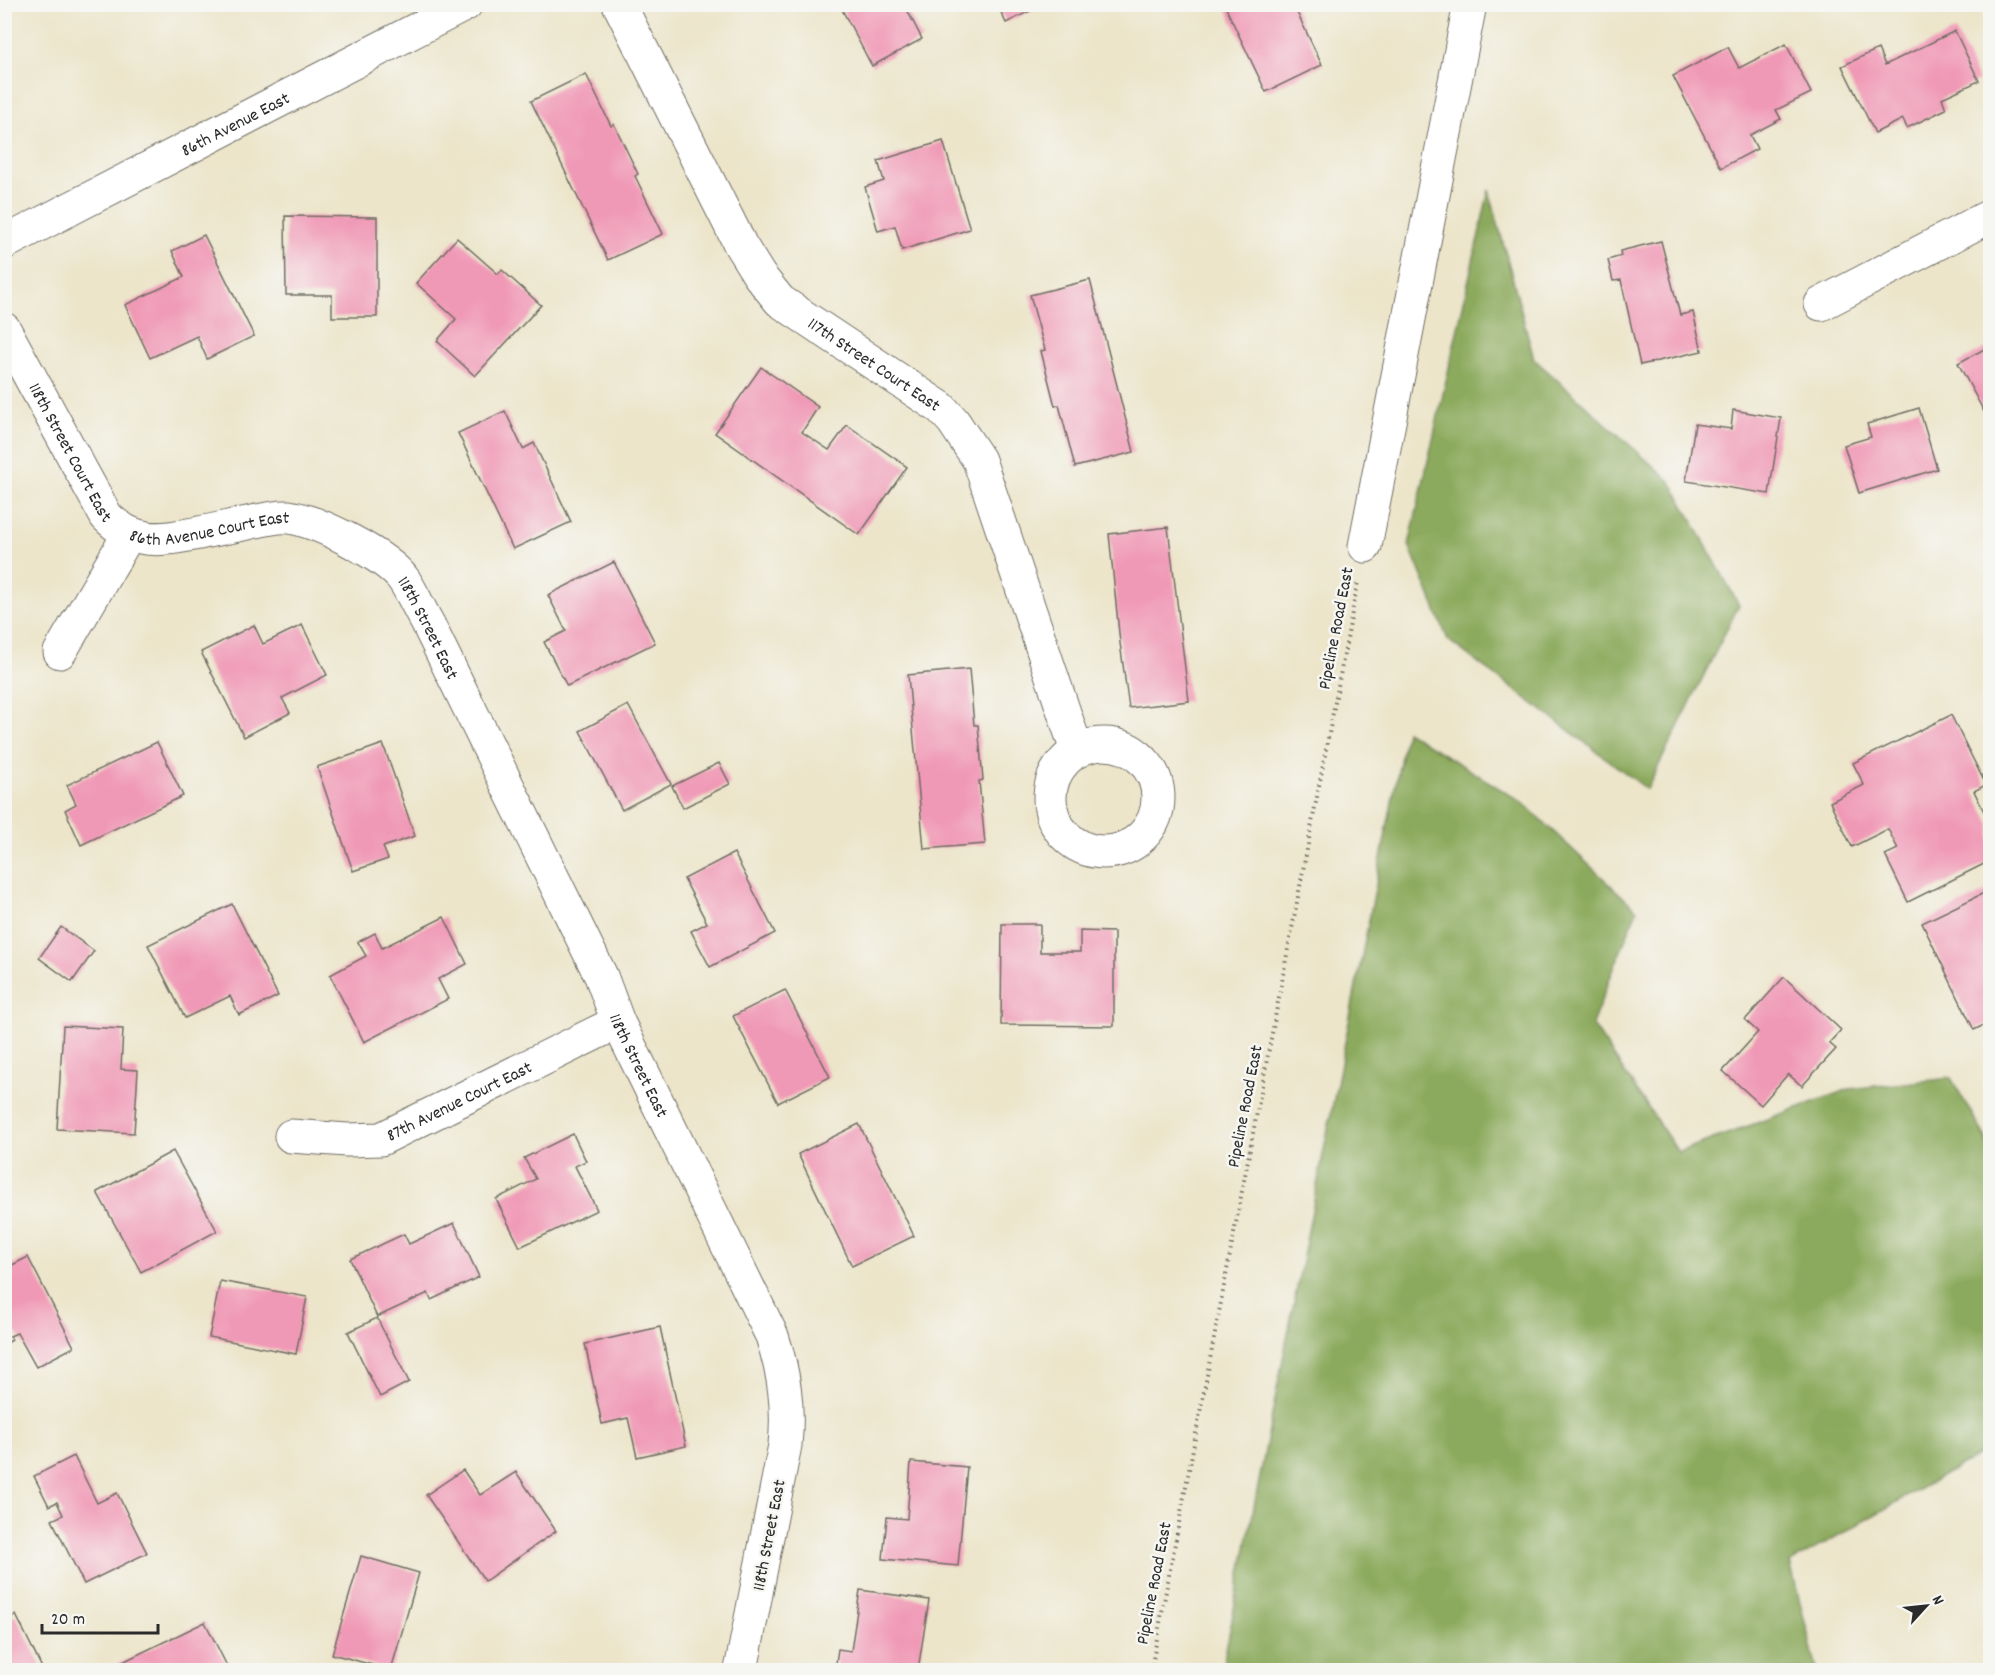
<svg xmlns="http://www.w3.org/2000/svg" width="1995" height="1675" viewBox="0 0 1995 1675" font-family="Dekko,sans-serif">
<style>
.forest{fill:#8caa5d;stroke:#5c6a44;stroke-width:1.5}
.building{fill:#f099b6}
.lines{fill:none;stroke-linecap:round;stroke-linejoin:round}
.minor-casing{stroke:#6f6c63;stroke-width:35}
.tertiary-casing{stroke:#6f6c63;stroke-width:35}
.path{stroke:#6f6c63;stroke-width:4;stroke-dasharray:1.5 4.5;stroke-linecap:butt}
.minor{stroke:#fff;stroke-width:33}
.tertiary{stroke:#fff;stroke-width:33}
.labels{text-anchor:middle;stroke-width:5;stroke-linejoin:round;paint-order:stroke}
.street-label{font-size:18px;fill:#2b2b2b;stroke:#f6f6f2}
</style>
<rect width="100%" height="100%" fill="#f6f6f2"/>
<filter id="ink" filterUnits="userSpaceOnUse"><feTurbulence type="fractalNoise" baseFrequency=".0167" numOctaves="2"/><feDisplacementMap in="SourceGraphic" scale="12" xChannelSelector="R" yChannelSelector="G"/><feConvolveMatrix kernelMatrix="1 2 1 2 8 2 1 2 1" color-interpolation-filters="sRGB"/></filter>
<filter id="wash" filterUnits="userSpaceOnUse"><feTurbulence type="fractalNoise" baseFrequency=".008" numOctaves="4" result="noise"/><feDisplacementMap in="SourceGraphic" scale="24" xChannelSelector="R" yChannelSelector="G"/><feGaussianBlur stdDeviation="1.35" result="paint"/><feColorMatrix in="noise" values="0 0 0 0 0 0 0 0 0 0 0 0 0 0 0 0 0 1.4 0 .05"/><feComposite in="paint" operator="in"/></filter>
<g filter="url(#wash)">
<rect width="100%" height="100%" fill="#ece5ca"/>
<g class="forest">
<polygon points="1489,190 1534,359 1671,482 1739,605 1647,789 1448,640 1409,545"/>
<polygon points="1406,731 1522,802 1637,910 1592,1024 1678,1152 1849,1089 1951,1078 1990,1145 1990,1449 1790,1563 1817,1670 1222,1670"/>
</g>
<g id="blocks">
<g class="building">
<polygon points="839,4 904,4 922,39 872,66"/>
<polygon points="997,4 1044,4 1006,23"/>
<polygon points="1224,4 1293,4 1322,65 1266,92"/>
<polygon points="1955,31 1979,81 1942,98 1946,109 1907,128 1903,119 1875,133 1842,66 1878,49 1885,65"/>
<polygon points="1786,44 1811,93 1776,110 1781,119 1750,135 1757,149 1721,168 1673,76 1728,47 1739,68"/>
<polygon points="586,74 611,126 614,124 638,174 635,176 663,234 608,260 531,101"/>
<polygon points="943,141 970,229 902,250 895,226 878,231 865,187 884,181 878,161"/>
<polygon points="285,216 377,217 377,317 332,317 332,295 286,295"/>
<polygon points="204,235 254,336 207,359 197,336 150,358 125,305 184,277 172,251"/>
<polygon points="457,238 498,274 502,270 541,305 475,376 437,341 456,319 416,283"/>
<polygon points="1661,241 1680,315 1693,312 1702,351 1640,365 1621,280 1613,281 1608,260 1621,256 1620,251"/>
<polygon points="1090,280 1134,452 1075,467 1059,405 1055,406 1041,351 1045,350 1030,295"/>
<polygon points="1990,346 1990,423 1958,363"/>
<polygon points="761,367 818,407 802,432 829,450 847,425 907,467 859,535 715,433"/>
<polygon points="1919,408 1937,469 1859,493 1844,445 1871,437 1867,424"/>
<polygon points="1733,410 1781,418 1769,494 1686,481 1695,424 1731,429"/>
<polygon points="505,411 523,449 534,443 571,522 513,549 458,433"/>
<polygon points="1168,527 1189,701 1129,708 1120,643 1109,534"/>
<polygon points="614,562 655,643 567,686 544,642 566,631 548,595"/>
<polygon points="254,625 263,644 302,625 327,675 282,698 290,713 244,737 201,652"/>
<polygon points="969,669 974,725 978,725 983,780 979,781 985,844 924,849 908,675"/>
<polygon points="628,705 671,784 622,810 580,731"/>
<polygon points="1951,715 1986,785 1974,791 1990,824 1990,861 1908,902 1885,855 1898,849 1888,829 1852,847 1830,802 1864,785 1853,763"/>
<polygon points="157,742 183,796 81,845 65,810 76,804 67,785"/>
<polygon points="383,744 415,836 383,847 388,859 353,871 317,767"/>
<polygon points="719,763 730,784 683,808 672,786"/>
<polygon points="734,853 775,933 710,967 691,931 707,923 684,879"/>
<polygon points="1990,890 1990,1022 1974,1030 1922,923"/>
<polygon points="232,904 278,996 239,1015 230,996 185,1018 148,945"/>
<polygon points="444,917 467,964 438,979 448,999 364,1042 330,975 366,956 358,942 375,933 382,948"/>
<polygon points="1002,924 1040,924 1040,952 1080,952 1080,931 1114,932 1114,1026 1001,1025"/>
<polygon points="61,927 94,951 72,982 39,958"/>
<polygon points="1784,977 1841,1030 1829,1043 1836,1049 1802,1086 1788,1074 1761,1105 1723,1071 1758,1032 1745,1020"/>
<polygon points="785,990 830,1077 778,1103 733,1016"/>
<polygon points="63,1026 123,1029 121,1069 138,1070 134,1133 57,1129"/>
<polygon points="859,1124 914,1236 852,1266 798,1154"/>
<polygon points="573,1134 586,1161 575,1166 597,1210 520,1247 496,1199 536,1179 524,1158"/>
<polygon points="173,1151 217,1231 141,1272 97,1192"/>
<polygon points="454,1223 479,1277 431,1300 428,1293 377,1317 350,1259 404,1234 409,1244"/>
<polygon points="28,1257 74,1347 36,1367 17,1333 10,1336 12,1340 4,1345 4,1269"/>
<polygon points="220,1281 307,1297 296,1354 209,1337"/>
<polygon points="377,1318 409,1382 380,1397 348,1332"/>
<polygon points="660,1327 686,1446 637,1457 628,1418 602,1424 585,1344"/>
<polygon points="74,1456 97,1503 117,1493 147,1553 84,1584 52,1520 63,1515 57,1502 49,1506 34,1476"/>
<polygon points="911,1462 967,1467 958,1566 883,1559 887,1517 907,1519"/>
<polygon points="463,1470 480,1495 516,1472 556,1531 485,1581 426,1495"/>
<polygon points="361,1556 419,1573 391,1670 332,1654"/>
<polygon points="860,1590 929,1600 918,1670 835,1670 838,1649 851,1651"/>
<polygon points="16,1615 43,1670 4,1670 4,1621"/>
<polygon points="205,1622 229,1670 112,1670 110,1668"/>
</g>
</g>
</g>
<g filter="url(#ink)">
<use href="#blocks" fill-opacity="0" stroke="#6f6c63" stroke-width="1.5"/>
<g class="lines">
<defs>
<g id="minor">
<path id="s1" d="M619,4L741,246L759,275L780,301L941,408L953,421L979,460L1077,751"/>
<polyline points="1821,304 1990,216"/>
<path id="s2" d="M4,329L106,516C135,546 163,540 199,533C216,530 232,526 248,523C261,520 276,516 289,517C318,521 387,556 404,580C413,594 420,610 428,624L601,976L618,1022L772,1336C784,1373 789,1406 785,1445L741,1670"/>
<polyline points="1365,546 1470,4"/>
<polyline points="60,652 129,534"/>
<circle cx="1104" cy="798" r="54"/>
<path id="s3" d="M291,1136L347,1140L381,1139L618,1022"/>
</g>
<g id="tertiary">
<path id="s4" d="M4,243L466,4"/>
</g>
</defs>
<use href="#minor" class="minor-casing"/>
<use href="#tertiary" class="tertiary-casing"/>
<polyline class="path" points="1151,1670 1358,581"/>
<use href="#minor" class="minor"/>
<use href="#tertiary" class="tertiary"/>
</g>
</g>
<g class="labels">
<g class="street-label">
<text dy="6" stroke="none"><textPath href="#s4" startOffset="260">86th Avenue East</textPath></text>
<text dy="6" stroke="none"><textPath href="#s1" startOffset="452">117th Street Court East</textPath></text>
<text dy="6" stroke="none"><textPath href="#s2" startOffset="140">118th Street Court East</textPath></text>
<text dy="6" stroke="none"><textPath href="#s2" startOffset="324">86th Avenue Court East</textPath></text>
<text transform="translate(1335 628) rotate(-79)" y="6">Pipeline Road East</text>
<text dy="6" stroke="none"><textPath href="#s2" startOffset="591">118th Street East</textPath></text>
<text dy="6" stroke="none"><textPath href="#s2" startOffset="1077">118th Street East</textPath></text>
<text dy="6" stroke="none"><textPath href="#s3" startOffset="177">87th Avenue Court East</textPath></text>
<text transform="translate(1244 1106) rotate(-79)" y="6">Pipeline Road East</text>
<text transform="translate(768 1535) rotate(-79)" y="6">118th Street East</text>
<text transform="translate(1153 1583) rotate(-79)" y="6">Pipeline Road East</text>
</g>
</g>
<rect width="1995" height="1675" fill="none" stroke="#f6f6f2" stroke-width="24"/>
<g transform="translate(1926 1606) rotate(63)" stroke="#f6f6f2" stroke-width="4.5" paint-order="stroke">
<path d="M0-4.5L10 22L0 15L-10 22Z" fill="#2b2b2b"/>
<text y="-9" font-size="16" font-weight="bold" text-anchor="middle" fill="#2b2b2b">N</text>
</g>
<path d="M42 1624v9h116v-9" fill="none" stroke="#2b2b2b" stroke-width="3"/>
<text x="51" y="1624" font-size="18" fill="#2b2b2b" stroke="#f6f6f2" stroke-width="4.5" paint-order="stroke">20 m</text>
</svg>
